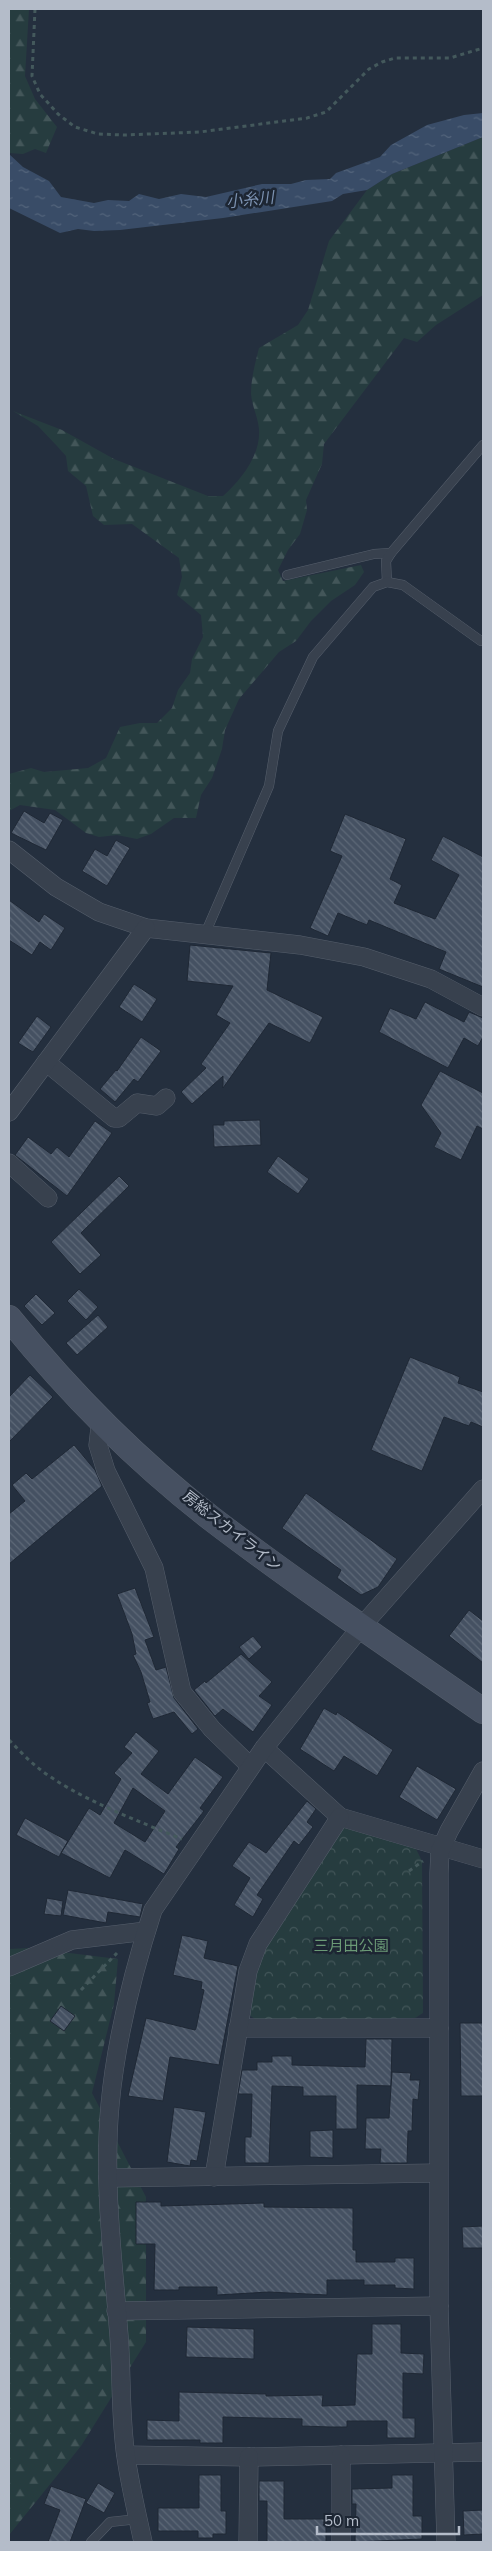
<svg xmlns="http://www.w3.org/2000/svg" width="492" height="2551" viewBox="0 0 492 2551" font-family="Mulish,'Noto Sans JP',sans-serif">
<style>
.forest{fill:url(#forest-firs)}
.park{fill:url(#park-crowns)}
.water{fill:url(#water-ripples)}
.building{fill:url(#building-back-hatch);stroke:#1f2835;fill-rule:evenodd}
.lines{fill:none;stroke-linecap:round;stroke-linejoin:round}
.service-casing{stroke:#565f6c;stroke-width:10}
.minor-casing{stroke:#565f6c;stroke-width:19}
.secondary-casing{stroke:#565f6c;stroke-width:26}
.path{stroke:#44595c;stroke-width:3;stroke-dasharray:4 4;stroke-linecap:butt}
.service{stroke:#38414e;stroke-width:9}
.minor{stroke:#38414e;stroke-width:18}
.secondary{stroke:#465061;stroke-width:25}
.labels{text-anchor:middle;stroke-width:5;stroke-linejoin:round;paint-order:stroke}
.street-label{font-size:15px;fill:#b4bcc9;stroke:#1d2633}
.park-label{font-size:15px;fill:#6b9a76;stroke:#1d2633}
.water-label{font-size:16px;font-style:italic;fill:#7c92b1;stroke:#1d2633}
</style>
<defs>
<pattern id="forest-firs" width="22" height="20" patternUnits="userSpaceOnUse" patternTransform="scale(1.25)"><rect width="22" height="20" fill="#263c3f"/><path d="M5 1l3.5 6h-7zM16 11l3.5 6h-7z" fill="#435659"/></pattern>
<pattern id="park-crowns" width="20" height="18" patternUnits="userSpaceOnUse" patternTransform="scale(1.25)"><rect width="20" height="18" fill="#263c3f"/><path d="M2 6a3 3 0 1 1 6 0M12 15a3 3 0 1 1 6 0" fill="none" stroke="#435659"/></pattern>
<pattern id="water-ripples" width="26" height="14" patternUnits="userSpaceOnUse" patternTransform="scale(1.25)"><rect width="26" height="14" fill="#394c67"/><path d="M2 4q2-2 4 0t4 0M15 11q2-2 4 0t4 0" fill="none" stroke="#53647b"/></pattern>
<pattern id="building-back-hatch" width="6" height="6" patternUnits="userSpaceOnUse" patternTransform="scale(1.25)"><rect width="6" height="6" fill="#455162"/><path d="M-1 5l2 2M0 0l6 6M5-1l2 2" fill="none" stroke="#5d6877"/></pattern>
</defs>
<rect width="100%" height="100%" fill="#242f3e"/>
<g class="forest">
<polygon points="9,9 29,9 25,76 35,99 57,127 46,153 35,149 23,154 9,153"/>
<path d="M483,137V295L436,325L417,342L404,338L324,444L322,464L306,500L307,510L300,534L288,550L278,570L283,581L361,565L364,572L355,585L331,601L311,621L296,641L279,652L239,699L225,730L222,749L212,778L201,795L196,818H174L151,834L137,839L117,835L99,837L86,833L55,810L20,805L9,811V774L31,768L44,772L88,768L106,758L120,727L140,723H157L172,708L178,690L190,673L192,659L203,637L201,615L177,595L182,577L179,558L132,524L104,525L93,516L86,486L68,471L66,456L57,446L38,426L13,411L62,430L114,459L208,496H223C241,480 261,455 259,429C258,417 252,406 251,394C251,378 255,364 259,348L298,325L308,310L329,241L367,190L392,174Z"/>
<polygon points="29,1948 118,1959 114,2004 92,2093 146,2197 146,2342 81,2446 9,2535 9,1949"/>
</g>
<polygon class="park" points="343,1827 416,1849 422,1861 423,2013 415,2018 257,2021 247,2013 260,1957"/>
<polygon class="water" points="483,113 483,137 392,174 367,190 343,194 332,201 223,218 120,230 94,231 78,229 60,233 9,208 9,154 23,167 49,181 61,197 94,203 108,200 129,201 139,194 159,199 181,194 206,197 262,184 291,184 306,180 330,179 336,173 380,157 391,145 427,125 464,115"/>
<g class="building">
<polygon points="24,811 44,823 50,813 63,820 46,850 11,833"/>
<polygon points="345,814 406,839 390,879 402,885 394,903 435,919 459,875 431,860 443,836 483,857 483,987 439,969 446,952 369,920 367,925 338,913 328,936 310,928 342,856 330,851"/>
<polygon points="116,840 130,848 107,886 82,871 95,849 107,856"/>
<polygon points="9,900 39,922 44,914 65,928 51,950 40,942 32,955 9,940"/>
<polygon points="190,945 271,953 267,990 323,1017 310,1043 269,1023 223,1088 223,1076 192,1104 181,1092 206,1068 201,1064 230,1023 216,1015 233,986 187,981"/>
<polygon points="134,984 157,999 142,1022 119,1007"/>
<polygon points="425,1002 464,1022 469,1012 483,1018 483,1037 478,1046 464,1038 448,1068 379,1032 390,1008 416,1019"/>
<polygon points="37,1016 51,1027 33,1052 18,1043"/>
<polygon points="141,1037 161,1051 138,1082 134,1079 115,1102 100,1089 116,1070 117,1071"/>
<polygon points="440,1071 483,1093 483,1129 477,1126 461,1160 434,1147 441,1133 421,1105"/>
<polygon points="260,1120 261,1145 214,1147 213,1125 224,1125 224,1121"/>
<polygon points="95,1121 112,1133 67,1196 15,1155 28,1137 51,1154 57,1147 69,1157"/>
<polygon points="278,1156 309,1179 298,1194 267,1172"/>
<polygon points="119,1176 129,1186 81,1233 101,1255 80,1274 51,1242"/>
<polygon points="79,1289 98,1307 86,1320 67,1301"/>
<polygon points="36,1294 55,1313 42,1325 24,1306"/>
<polygon points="98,1315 108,1327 77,1355 66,1343"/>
<polygon points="410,1357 460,1377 458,1383 483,1392 483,1427 471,1422 469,1426 444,1417 422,1471 371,1450"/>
<polygon points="30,1375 53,1397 9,1442 9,1397"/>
<polygon points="74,1445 95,1470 102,1486 9,1564 9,1514 25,1501 12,1485 26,1473 32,1479"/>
<polygon points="306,1493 397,1559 378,1587 361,1595 337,1578 341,1570 282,1528"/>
<polygon points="135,1588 154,1637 145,1640 156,1670 166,1667 174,1698 198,1729 192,1734 174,1712 153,1719 147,1703 150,1702 141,1672 133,1655 136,1654 132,1634 117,1594"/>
<polygon points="469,1610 483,1621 483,1663 449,1636"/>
<polygon points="253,1636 262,1647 249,1659 239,1647"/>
<polygon points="241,1654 272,1682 259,1696 272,1705 253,1732 223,1709 215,1716 194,1690 205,1681 206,1683"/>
<polygon points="324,1708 336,1715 337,1712 393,1750 377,1776 344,1756 334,1771 300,1749"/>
<path d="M136,1732L159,1751L141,1774L168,1794L195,1757L223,1777L200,1808L204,1811L176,1847L179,1849L164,1874L125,1850L110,1878L61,1853L59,1857L16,1835L25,1818L68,1841L61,1853L89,1808L100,1815L121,1779L114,1773L132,1753L124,1747ZM133,1788L165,1811L145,1842L114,1823Z"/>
<polygon points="417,1766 456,1789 437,1820 399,1797"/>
<polygon points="307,1801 316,1809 307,1822 313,1827 299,1845 294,1841 257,1895 263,1899 253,1917 234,1905 250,1878 232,1866 249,1842 266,1853"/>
<polygon points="68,1890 143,1904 142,1908 140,1917 108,1912 106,1923 63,1915"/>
<polygon points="47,1898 63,1901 61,1916 44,1914"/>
<polygon points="182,1935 208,1941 204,1958 238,1966 219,2065 170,2057 163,2101 128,2096 146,2018 195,2030 196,2028 204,1990 201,1989 202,1982 173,1975"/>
<polygon points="61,2006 75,2016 64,2031 50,2021"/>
<polygon points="460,2023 483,2023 483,2096 461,2096"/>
<polygon points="366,2039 392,2039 391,2086 357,2085 357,2129 336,2129 336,2096 303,2096 303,2087 272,2086 269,2163 245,2163 245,2137 251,2137 252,2094 238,2094 242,2070 257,2070 257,2062 272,2062 272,2056 292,2056 292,2065 365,2067"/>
<polygon points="392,2072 411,2073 410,2080 420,2080 418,2100 413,2099 412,2131 408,2131 407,2163 380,2163 381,2149 365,2149 366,2118 389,2118"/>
<polygon points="174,2107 206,2112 197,2161 191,2160 190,2166 167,2162"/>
<polygon points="333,2130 333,2158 310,2157 310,2131"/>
<polygon points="136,2202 161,2202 161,2206 264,2203 264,2207 353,2208 353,2250 356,2250 356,2262 395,2262 395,2258 414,2258 414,2289 395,2288 395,2285 364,2285 364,2280 327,2280 327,2295 269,2292 217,2295 217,2287 179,2287 179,2290 154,2290 155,2244 136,2244"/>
<polygon points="483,2226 483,2248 463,2248 462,2227"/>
<polygon points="372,2324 401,2324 401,2353 424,2354 423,2374 403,2373 403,2418 415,2418 415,2438 387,2438 387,2421 347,2421 347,2427 330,2427 302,2426 302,2419 223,2417 223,2443 200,2443 200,2440 147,2440 147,2420 179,2421 179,2392 266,2394 266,2396 323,2395 322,2406 355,2405 357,2354 372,2354"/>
<polygon points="187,2327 254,2329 254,2359 186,2357"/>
<polygon points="199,2475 221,2475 221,2511 226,2511 226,2534 213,2534 213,2538 198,2538 198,2531 158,2531 158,2508 199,2508"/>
<polygon points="392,2475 413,2475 413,2516 422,2516 422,2539 355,2542 356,2504 352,2504 352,2489 392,2488"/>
<polygon points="259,2481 284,2481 284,2519 326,2519 326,2542 267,2542 267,2501 259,2501"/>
<polygon points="98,2483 115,2493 104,2513 86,2503"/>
<polygon points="51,2486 86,2499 70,2542 48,2542 60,2510 44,2504"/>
<polygon points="483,2510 483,2534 464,2535 463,2511"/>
</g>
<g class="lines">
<defs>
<g id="service">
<polyline points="287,575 374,554 391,553"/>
<polyline points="387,582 386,561 391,553 483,445"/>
<polyline points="205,934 269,786 278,731 313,657 373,587 387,582 403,585 481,641"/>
<polyline points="91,2542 110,2522 138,2519"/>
</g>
<g id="minor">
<polyline points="9,850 56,887 99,912 146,928 300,945 364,957 431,979 483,1007"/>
<polyline points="46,1062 114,1118 119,1118 137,1103 157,1106 166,1098"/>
<polyline points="9,1112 146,928"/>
<polyline points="9,1163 48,1198"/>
<polyline points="101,1419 98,1445 106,1471 154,1568 182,1692 212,1729 250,1766"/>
<polyline points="264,1748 340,1817 483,1859"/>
<polyline points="9,1967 72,1940 146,1931"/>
<polyline points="238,2028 439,2028"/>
<polyline points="214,2177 248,1971 258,1944 340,1817"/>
<polyline points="108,2178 438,2173"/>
<polyline points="116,2311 439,2306"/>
<polyline points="126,2455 249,2457 483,2452"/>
<path d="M143,2542C137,2514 130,2485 126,2457C120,2417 122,2376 119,2336C113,2259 103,2182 110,2105C116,2040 133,1972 153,1910L264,1748L361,1627L483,1489"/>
<polyline points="248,2542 249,2457"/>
<polyline points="341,2542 341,2455"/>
<polyline points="446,2542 439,2306 439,1873 440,1851 449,1831 483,1771"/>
</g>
<path id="secondary" d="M9,1318C68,1391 137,1461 212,1519C300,1586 392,1648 483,1711"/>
</defs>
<use href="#service" class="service-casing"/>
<use href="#minor" class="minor-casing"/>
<use href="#secondary" class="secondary-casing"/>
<g class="path">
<polyline points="35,9 32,76 40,94 58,114 75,127 98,134 124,135 200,132 307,118 326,112 369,69 382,62 395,58 450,58 483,48"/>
<path d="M9,1740C18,1749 27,1759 37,1767C74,1797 138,1821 182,1839"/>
<polyline points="409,1871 423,1861"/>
<polyline points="81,1990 117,1953"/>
</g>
<use href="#service" class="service"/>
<use href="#minor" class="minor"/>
<use href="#secondary" class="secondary"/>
</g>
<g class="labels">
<g class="street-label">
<text transform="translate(232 1531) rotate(38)" y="5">房総スカイライン</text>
</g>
<g class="park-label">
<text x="351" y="1951">三月田公園</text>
</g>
<g class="water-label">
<text transform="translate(250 199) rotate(-6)" y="6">小糸川</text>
</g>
</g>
<rect width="492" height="2551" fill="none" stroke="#b4bcc9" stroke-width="20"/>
<path d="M317 2526v8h142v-8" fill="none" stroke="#b4bcc9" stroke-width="2.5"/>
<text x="324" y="2526" font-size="15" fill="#b4bcc9" stroke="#1d2633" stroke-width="4" paint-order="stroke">50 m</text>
</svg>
